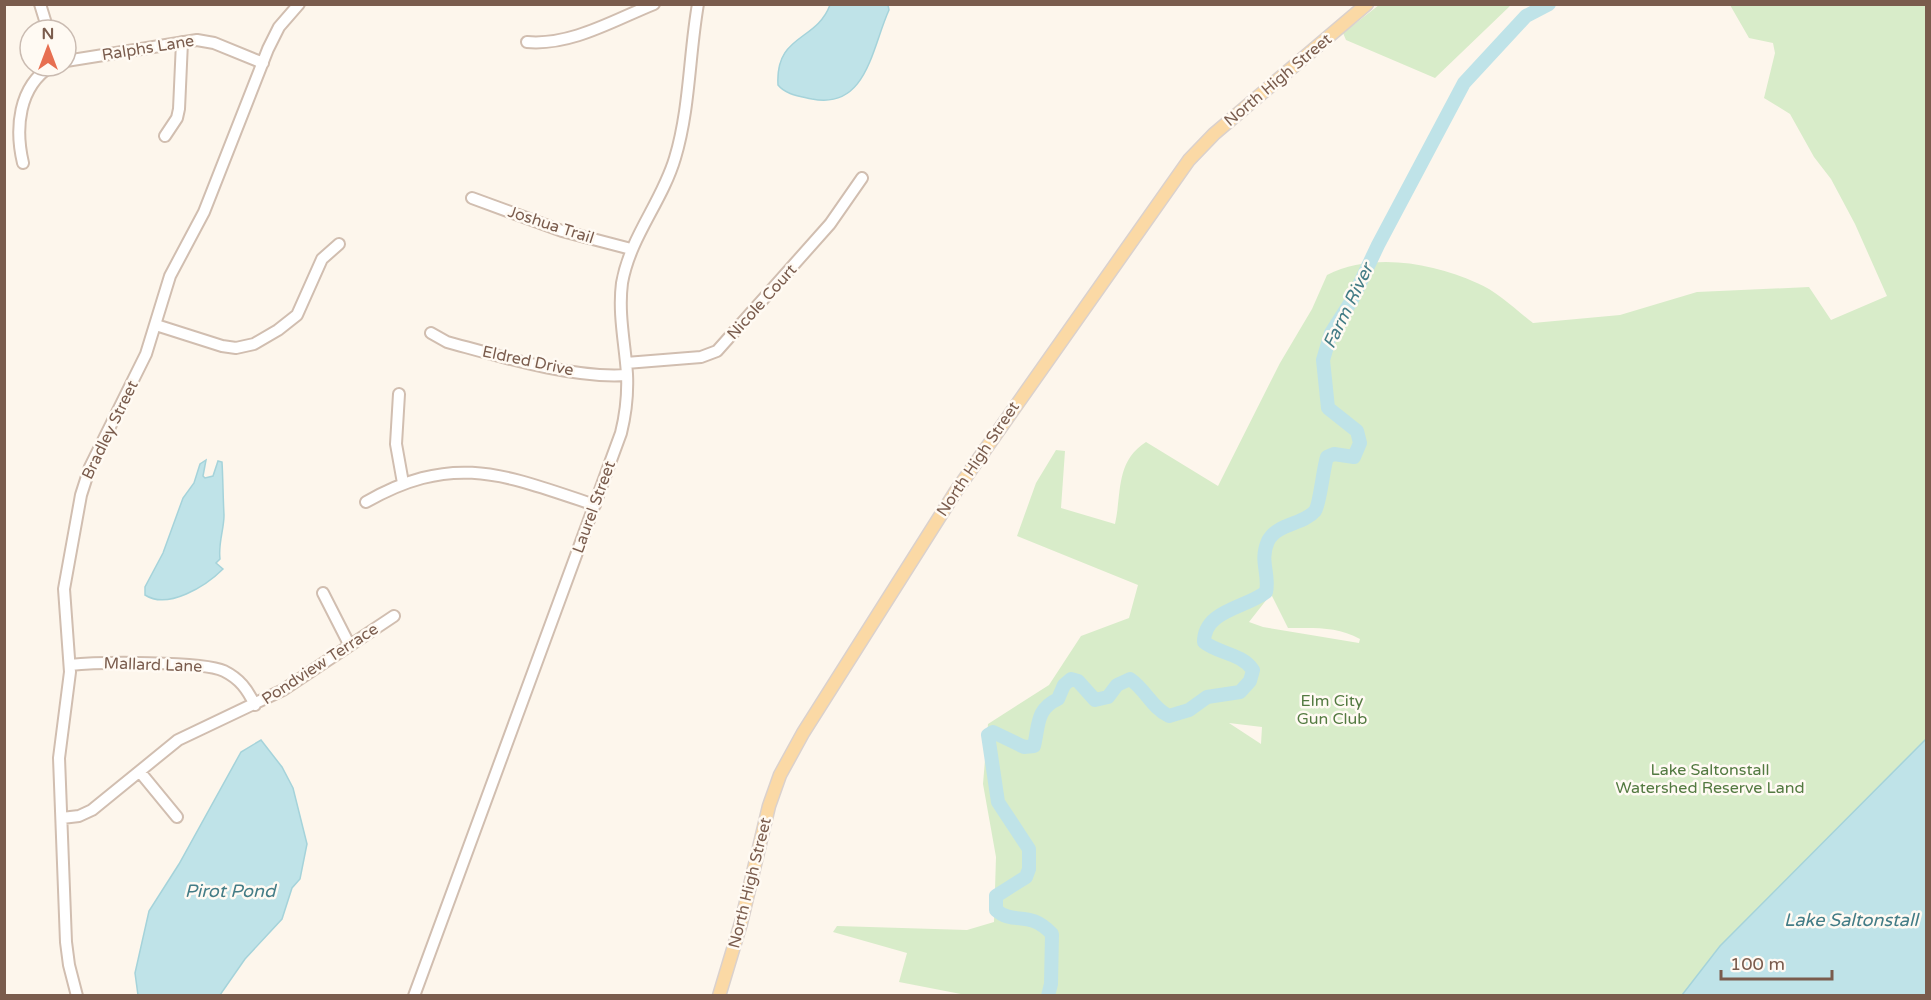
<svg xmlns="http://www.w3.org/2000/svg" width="1931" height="1000" font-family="'Varela Round',sans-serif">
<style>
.green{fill:#d8ecc9;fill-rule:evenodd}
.water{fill:#bfe3e8;stroke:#a5d3da;stroke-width:1.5}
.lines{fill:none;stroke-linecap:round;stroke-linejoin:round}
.river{stroke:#bfe3e8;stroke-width:14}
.minor-casing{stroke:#d1beb0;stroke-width:14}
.major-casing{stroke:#dad1cd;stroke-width:15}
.minor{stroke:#fff;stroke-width:10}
.major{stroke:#fbd9a5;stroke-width:12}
.labels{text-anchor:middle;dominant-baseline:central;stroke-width:5;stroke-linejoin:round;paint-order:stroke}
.street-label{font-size:16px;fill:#7a5c4d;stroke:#fffaf3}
.park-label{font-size:16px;fill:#537a41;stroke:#fffaf3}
.water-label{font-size:18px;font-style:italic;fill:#437c86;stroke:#fffaf3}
</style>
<rect width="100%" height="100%" fill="#fdf6ec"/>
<path class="green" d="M 1379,5 L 1379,4 L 1511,5 L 1435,78 L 1346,40 L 1343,33 Z
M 1730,5 L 1926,5 L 1926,995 L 966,995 L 899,982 L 907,953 L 833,932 L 837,926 L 967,930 L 994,922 L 996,857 L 983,784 L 988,724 L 1049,685 L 1081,636 L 1129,618 L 1138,585 L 1017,536 L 1036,483 L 1056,450 L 1065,451 L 1061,508 L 1115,524 C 1122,493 1115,462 1146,442 L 1218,486 L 1280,363 L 1312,309 L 1327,275 C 1373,252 1432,263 1477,283 C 1497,291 1516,310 1533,323 L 1620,315 L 1697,292 L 1809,287 L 1831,320 L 1887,296 L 1855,224 L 1831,179 L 1814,157 L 1790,114 L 1764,98 L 1775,53 L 1773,43 L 1749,38 ZM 1271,594 L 1288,628 C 1314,628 1337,626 1360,639 L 1359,643 L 1263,627 L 1249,622 ZM 1229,723 L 1262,727 L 1261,744 Z"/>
<path class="water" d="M 830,5 L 888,5 L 889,10 C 872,47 867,110 812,99 C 800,96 786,95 778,85 C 775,34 816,42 830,5 Z
M 206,460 L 203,476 L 205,478 L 213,476 L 218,461 L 222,462 C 223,479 223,497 224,515 C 224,530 218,543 220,559 L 216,563 L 223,569 C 206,586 168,610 145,595 L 145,587 L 163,553 L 183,498 L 194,483 L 200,464 Z
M 1926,739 L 1926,995 L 1682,995 L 1720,946 Z
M 261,740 L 282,767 L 293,788 L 307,844 L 300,879 L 292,888 L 282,919 L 245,959 L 220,995 L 138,995 L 135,973 L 149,911 L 179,864 L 241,752 Z"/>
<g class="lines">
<path class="river" d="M 1048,996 L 1051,984 L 1052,934 C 1029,909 1014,926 996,910 L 996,896 L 1026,877 L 1029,869 L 1029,849 L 998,802 L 988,735 L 993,732 L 1024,747 L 1034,746 C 1039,725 1036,709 1058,699 L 1064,685 L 1071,679 L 1078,681 L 1095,700 L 1108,697 L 1117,685 L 1130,679 C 1146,690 1152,708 1169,716 L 1189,710 L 1207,697 L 1240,692 L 1250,681 L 1253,670 C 1241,653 1219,654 1204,642 C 1204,610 1246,608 1266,592 C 1270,574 1259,561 1268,541 C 1277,523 1303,525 1315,511 C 1320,504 1323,469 1327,457 L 1334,454 L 1354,457 L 1360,443 L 1357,431 L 1328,408 L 1323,360 L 1331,333 L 1352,300 L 1378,245 L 1464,83 L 1526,16 L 1549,4"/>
<defs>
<path id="minor" d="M 40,4 L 48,30
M 527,42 C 571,46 614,20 654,4
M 66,61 L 197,40 L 214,43 L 263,63
M 165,136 L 177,118 L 179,109 L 182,42
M 23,163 C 15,129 18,87 51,66
M 472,198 L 562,231 L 631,249
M 156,325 L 222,346 L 236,348 L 254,344 L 278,330 L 297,315 L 322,259 L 339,244
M 431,333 L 447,342 C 499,356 573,379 627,375
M 626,363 L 701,357 L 717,351 L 830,224 L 862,178
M 399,394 L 396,444 L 403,483
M 366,502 C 455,451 507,476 595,505
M 323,593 L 349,644
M 70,665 C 98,662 203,661 224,671 C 240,679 247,689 255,705
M 140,772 L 177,817
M 62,818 L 79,816 L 92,810 L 178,740 L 283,690 L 394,616
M 77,996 L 69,965 L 66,942 L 59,758 L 70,672 L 64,589 L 81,495 L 90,467 L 146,354 L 170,276 L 204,212 L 268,49 L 279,27 L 299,4
M 414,996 L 621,433 C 626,413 628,395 627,374 C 625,344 618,314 622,283 C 630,237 662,202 675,158 C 690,108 689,55 698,4"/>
<path id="major" d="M 719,996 L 741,923 L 769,806 L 780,775 L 803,733 L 956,491 L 1189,160 L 1214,134 L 1367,4"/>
</defs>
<use href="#minor" class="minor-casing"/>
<use href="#major" class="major-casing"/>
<use href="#minor" class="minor"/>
<use href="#major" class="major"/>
</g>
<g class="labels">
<g class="street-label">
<text transform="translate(148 48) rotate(-9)">Ralphs Lane</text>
<text transform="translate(1278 80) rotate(-40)">North High Street</text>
<text transform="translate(551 225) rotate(18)">Joshua Trail</text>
<text transform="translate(762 302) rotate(-48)">Nicole Court</text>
<text transform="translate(528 361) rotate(12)">Eldred Drive</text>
<text transform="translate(110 430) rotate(-64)">Bradley Street</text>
<text transform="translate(978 459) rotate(-56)">North High Street</text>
<text transform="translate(594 507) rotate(-70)">Laurel Street</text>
<text transform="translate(320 664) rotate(-33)">Pondview Terrace</text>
<text transform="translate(153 665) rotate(2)">Mallard Lane</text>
<text transform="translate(750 883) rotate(-76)">North High Street</text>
</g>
<g class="park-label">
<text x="1332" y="701">Elm City<tspan x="1332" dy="18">Gun Club</tspan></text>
<text x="1710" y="770">Lake Saltonstall<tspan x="1710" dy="18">Watershed Reserve Land</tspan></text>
</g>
<g class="water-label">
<text transform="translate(1348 306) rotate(-64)">Farm River</text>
<text x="230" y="891">Pirot Pond</text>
<text x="1851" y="920">Lake Saltonstall</text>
</g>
</g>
<rect width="1931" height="1000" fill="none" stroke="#7a5c4d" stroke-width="12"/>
<g transform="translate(48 48)"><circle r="28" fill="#fffaf3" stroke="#cabbb1" stroke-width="1.5"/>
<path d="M0-4.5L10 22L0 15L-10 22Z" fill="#e76f51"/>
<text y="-9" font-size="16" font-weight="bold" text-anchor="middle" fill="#7a5c4d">N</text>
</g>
<path d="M1721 970v9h111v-9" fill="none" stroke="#7a5c4d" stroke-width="3"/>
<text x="1730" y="970" font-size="18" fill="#7a5c4d" stroke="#fffaf3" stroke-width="4.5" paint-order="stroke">100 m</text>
</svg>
